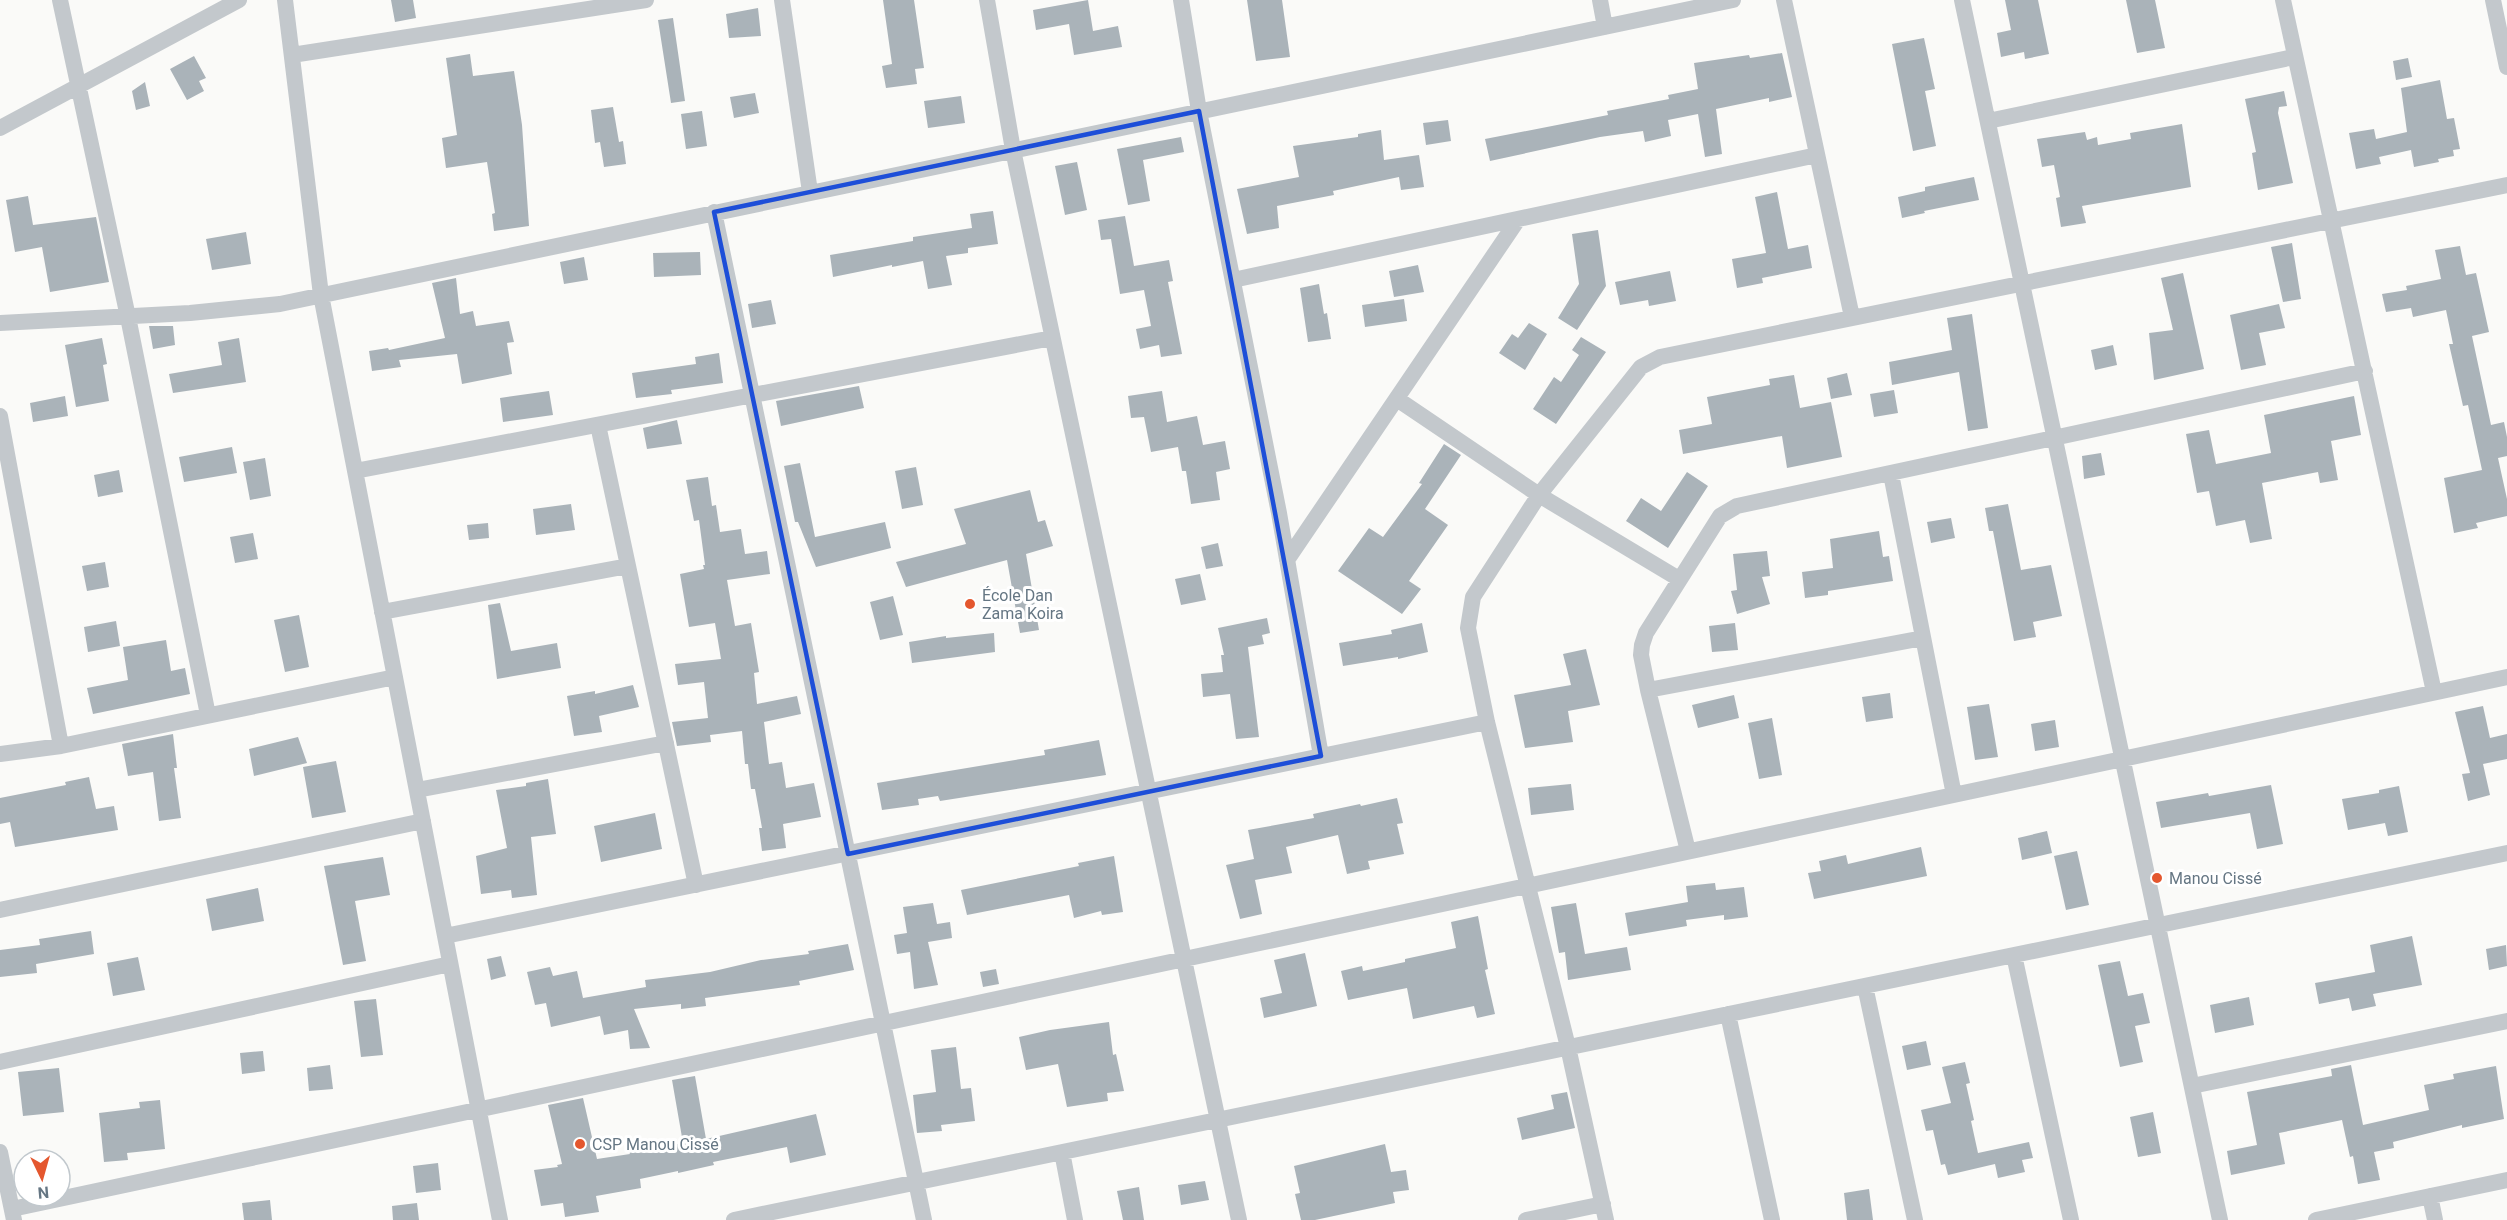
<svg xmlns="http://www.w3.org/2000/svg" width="2507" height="1220" font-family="Roboto,sans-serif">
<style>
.building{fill:#aab3b9}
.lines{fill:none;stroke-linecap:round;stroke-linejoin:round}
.minor{stroke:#c3c8cc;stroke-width:16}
.marked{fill:none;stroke:#1d4ed8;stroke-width:4.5;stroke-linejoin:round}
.poi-dot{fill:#e4572e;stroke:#fff;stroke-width:2}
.labels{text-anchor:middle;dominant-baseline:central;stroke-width:6;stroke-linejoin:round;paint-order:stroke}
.poi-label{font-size:16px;fill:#657683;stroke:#fff;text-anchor:start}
</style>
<rect width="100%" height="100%" fill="#fafaf8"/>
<path class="building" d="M 391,0 L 413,0 L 416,18 L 395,22 Z
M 883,0 L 914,0 L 924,68 L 915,69 L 917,84 L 886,88 L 882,66 L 892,64 Z
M 1088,0 L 1093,31 L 1118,26 L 1122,47 L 1074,55 L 1069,24 L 1036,30 L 1033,10 Z
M 1247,0 L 1282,0 L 1290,57 L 1256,61 Z
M 2005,0 L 2038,0 L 2049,54 L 2025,59 L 2024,52 L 2001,57 L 1997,33 L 2011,30 Z
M 2126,0 L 2155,0 L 2165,48 L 2137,53 Z
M 758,8 L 761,36 L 729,38 L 726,14 Z
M 673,18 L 685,101 L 671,103 L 658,20 Z
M 1924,38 L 1935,89 L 1925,91 L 1936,146 L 1913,151 L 1892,44 Z
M 1782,53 L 1792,97 L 1769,102 L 1769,98 L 1716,109 L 1722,154 L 1705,157 L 1698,114 L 1668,120 L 1671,136 L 1645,142 L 1643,131 L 1600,137 L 1490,161 L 1485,139 L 1608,115 L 1607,111 L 1669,99 L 1668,95 L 1698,89 L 1694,63 L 1749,55 L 1750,58 Z
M 470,54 L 473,76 L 514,71 L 522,125 L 529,226 L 494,231 L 492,214 L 495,213 L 487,162 L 446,168 L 442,138 L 457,135 L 446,58 Z
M 194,56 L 206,78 L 199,81 L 204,91 L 187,100 L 170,69 Z
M 2408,58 L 2412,77 L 2396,80 L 2393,61 Z
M 2440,80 L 2447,119 L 2454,118 L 2460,149 L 2453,150 L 2454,156 L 2438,159 L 2439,162 L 2414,167 L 2411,150 L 2379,157 L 2381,164 L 2356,169 L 2349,133 L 2374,129 L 2376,139 L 2407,132 L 2401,88 Z
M 145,82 L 150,106 L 136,110 L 132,91 Z
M 2284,91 L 2287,106 L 2279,107 L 2278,113 L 2293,183 L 2258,190 L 2252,153 L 2256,152 L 2245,99 Z
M 755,93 L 759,113 L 734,118 L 730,97 Z
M 961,96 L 965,123 L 928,128 L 924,101 Z
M 613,107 L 619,142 L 623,141 L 626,164 L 604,167 L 600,142 L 595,143 L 591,110 Z
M 702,111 L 707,146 L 686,149 L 681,114 Z
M 1448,120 L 1451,141 L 1426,145 L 1423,123 Z
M 2182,124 L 2191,187 L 2082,206 L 2086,223 L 2061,227 L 2056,198 L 2060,197 L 2054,165 L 2042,167 L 2037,139 L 2085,132 L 2087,140 L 2097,137 L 2098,145 L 2131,139 L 2130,133 Z
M 1381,130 L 1384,160 L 1419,155 L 1424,187 L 1401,190 L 1399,177 L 1333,191 L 1334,195 L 1277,206 L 1279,228 L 1247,234 L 1237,189 L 1299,177 L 1293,146 L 1358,137 L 1358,134 Z
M 1181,137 L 1184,152 L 1143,160 L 1150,201 L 1128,205 L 1117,149 Z
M 1077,162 L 1087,210 L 1065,215 L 1055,166 Z
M 1974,177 L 1979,200 L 1924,211 L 1925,213 L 1902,218 L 1898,197 L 1925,191 L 1925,187 Z
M 1777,192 L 1788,249 L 1808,245 L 1812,268 L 1762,278 L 1763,283 L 1737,288 L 1732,259 L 1766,253 L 1755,197 Z
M 28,196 L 33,225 L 96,217 L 109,282 L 50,292 L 42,247 L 15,252 L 6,200 Z
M 993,211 L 998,244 L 968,248 L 968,253 L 946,256 L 952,285 L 928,289 L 923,261 L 892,267 L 892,265 L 833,277 L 830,255 L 913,241 L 913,237 L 972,228 L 970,214 Z
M 1125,216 L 1134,266 L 1169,260 L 1173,281 L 1168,282 L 1182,354 L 1161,357 L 1159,345 L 1140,349 L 1136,329 L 1151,326 L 1144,290 L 1120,294 L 1111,239 L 1101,240 L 1098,220 Z
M 1598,230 L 1606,286 L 1577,330 L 1558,318 L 1579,284 L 1572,234 Z
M 246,232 L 251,264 L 212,270 L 206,239 Z
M 2292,243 L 2301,299 L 2283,302 L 2271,247 Z
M 2460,246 L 2466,275 L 2476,273 L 2489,332 L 2472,336 L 2491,425 L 2504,422 L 2507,437 L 2507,456 L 2498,458 L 2507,499 L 2507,516 L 2476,523 L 2478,528 L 2454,533 L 2444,478 L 2482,470 L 2468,405 L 2463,406 L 2449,344 L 2453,344 L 2446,310 L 2413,317 L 2411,308 L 2386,312 L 2382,294 L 2407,290 L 2406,286 L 2441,279 L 2435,250 Z
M 700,252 L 701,275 L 654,277 L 653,253 Z
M 584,257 L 588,280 L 564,284 L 560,262 Z
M 1418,265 L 1424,292 L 1394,297 L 1389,271 Z
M 1670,271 L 1676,301 L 1649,306 L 1648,300 L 1620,305 L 1615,282 Z
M 2183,273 L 2204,369 L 2154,380 L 2149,333 L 2173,330 L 2161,278 Z
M 456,278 L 460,314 L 473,311 L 476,326 L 509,321 L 514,342 L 507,343 L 512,374 L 462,384 L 457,354 L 399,360 L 401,367 L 372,371 L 369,351 L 388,348 L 389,350 L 445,338 L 432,283 Z
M 1319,284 L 1324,314 L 1327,313 L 1331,339 L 1308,342 L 1300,288 Z
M 1404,299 L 1407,321 L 1365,327 L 1362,305 Z
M 771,300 L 776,324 L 752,328 L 748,304 Z
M 2279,304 L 2285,328 L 2259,333 L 2266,365 L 2241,370 L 2230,315 Z
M 1972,314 L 1988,428 L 1968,431 L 1959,372 L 1892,385 L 1889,362 L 1952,350 L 1947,318 Z
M 1529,323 L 1547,334 L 1525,370 L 1499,353 L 1512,334 L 1518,338 Z
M 149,326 L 173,326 L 175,345 L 153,349 Z
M 1581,337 L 1606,352 L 1556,424 L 1533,409 L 1554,377 L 1561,382 L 1579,355 L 1572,350 Z
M 102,338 L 107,364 L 103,365 L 109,401 L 76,407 L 65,345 Z
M 239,338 L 246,382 L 173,393 L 169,374 L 222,365 L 218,342 Z
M 2113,345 L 2117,365 L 2095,370 L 2091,350 Z
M 719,353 L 723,383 L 671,390 L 672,394 L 636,398 L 632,373 L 696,364 L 695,357 Z
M 1847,373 L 1852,395 L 1831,399 L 1827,378 Z
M 1794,375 L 1800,408 L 1831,402 L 1842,457 L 1787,468 L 1782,436 L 1683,454 L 1679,430 L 1712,424 L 1707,397 L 1770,385 L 1769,379 Z
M 859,386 L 864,408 L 781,426 L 776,401 Z
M 1894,390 L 1898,413 L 1874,417 L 1870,394 Z
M 549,391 L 553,415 L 503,422 L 500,398 Z
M 1162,391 L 1167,422 L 1197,416 L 1203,445 L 1225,441 L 1230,469 L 1216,472 L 1220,500 L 1191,504 L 1186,471 L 1182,471 L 1178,447 L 1151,452 L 1144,417 L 1131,418 L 1128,396 Z
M 65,396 L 68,416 L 33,422 L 30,403 Z
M 2354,396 L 2361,435 L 2331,441 L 2338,480 L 2320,483 L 2318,472 L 2262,483 L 2272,539 L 2250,543 L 2245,520 L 2216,526 L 2209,491 L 2197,493 L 2186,434 L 2209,430 L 2216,464 L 2271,453 L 2264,415 Z
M 677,420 L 682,444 L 647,449 L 643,428 Z
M 1444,444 L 1461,455 L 1425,509 L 1448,525 L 1409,581 L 1421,589 L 1402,614 L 1338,571 L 1369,528 L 1383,537 L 1422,484 L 1419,483 Z
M 232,447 L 237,473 L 184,482 L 179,457 Z
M 2101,453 L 2105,475 L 2084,479 L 2082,456 Z
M 265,458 L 271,496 L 250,500 L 243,462 Z
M 800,463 L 815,537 L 885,522 L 891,548 L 816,567 L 798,522 L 795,522 L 784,466 Z
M 916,467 L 923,505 L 902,509 L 895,471 Z
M 119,470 L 123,492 L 98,497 L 94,475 Z
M 1687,472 L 1708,486 L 1668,548 L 1626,521 L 1641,498 L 1661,511 Z
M 708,477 L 712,506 L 716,505 L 720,532 L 741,529 L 745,554 L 767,551 L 770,574 L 727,580 L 735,626 L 751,623 L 759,672 L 754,673 L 757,704 L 797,696 L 801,714 L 764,722 L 769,764 L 782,762 L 786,788 L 814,783 L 821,817 L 783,824 L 786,848 L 762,851 L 759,828 L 762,828 L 755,789 L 751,789 L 748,764 L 745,764 L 742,731 L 710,735 L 711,742 L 677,746 L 672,722 L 708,718 L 704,682 L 678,685 L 675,664 L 721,659 L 715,623 L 689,627 L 680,574 L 704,569 L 703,565 L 705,565 L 699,520 L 694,521 L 686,480 Z
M 1030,490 L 1038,522 L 1045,520 L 1053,546 L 1026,554 L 1039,630 L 1020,633 L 1007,560 L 906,587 L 896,562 L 966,544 L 954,509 Z
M 571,504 L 575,530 L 536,535 L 533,509 Z
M 2008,504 L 2021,570 L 2051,565 L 2062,616 L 2033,622 L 2036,637 L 2014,641 L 1993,531 L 1989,531 L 1985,508 Z
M 1951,518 L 1955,538 L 1931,543 L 1927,522 Z
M 488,523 L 489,538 L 469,540 L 467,525 Z
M 1879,531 L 1883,557 L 1889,556 L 1893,581 L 1828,591 L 1828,595 L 1805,598 L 1802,572 L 1833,568 L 1830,539 Z
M 253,533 L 258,559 L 235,563 L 230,537 Z
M 1218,543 L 1223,566 L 1206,569 L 1201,547 Z
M 1767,551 L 1770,576 L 1762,577 L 1770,604 L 1737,614 L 1731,591 L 1737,590 L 1733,554 Z
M 105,562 L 109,587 L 87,591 L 82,566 Z
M 1200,574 L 1206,600 L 1181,605 L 1175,579 Z
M 893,596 L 903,635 L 880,640 L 870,602 Z
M 500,603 L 511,651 L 557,643 L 561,668 L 497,679 L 488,605 Z
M 299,615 L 309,667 L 285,672 L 274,620 Z
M 1267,618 L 1270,633 L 1262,635 L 1264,644 L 1248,647 L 1259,737 L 1236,739 L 1230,694 L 1203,697 L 1201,674 L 1223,672 L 1221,655 L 1224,655 L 1218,628 Z
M 116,621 L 120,646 L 88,652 L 84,627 Z
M 1422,623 L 1428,652 L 1398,659 L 1398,657 L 1343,666 L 1339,643 L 1392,634 L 1391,630 Z
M 1735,623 L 1738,650 L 1712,652 L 1709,626 Z
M 994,633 L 995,652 L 912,663 L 909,642 L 946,636 L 946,638 Z
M 166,640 L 171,671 L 185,668 L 190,694 L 93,714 L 87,688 L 128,680 L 123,647 Z
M 1586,649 L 1600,705 L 1568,711 L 1573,742 L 1525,748 L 1514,695 L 1571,685 L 1563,654 Z
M 633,685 L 639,707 L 599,716 L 602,732 L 574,736 L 567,696 L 595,691 L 595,694 Z
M 1890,693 L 1893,718 L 1866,722 L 1862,697 Z
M 1734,695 L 1739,718 L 1698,728 L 1692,705 Z
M 1989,704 L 1998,757 L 1975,760 L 1967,707 Z
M 2483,706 L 2490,738 L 2507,734 L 2507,759 L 2483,764 L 2490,795 L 2468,801 L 2462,774 L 2470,773 L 2455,712 Z
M 1772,718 L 1782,775 L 1759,779 L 1748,723 Z
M 2055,720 L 2059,747 L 2035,751 L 2031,724 Z
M 173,734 L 177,768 L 174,768 L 181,818 L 159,821 L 153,772 L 128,776 L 122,744 Z
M 298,737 L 307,763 L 254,776 L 249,749 Z
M 1099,740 L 1106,775 L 940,801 L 938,796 L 918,799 L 919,805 L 882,810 L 877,783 L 1045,755 L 1044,750 Z
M 336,761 L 346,812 L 312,818 L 303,767 Z
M 89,777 L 96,809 L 114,806 L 118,830 L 15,847 L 10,822 L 0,824 L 0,798 L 66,785 L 65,782 Z
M 548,779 L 556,834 L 531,837 L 537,895 L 512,898 L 511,890 L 481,894 L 476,856 L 507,848 L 496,790 L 526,786 L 526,783 Z
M 1571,784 L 1574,810 L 1531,815 L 1528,788 Z
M 2271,785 L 2283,844 L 2257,849 L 2250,813 L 2161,828 L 2156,802 L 2208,793 L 2209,796 Z
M 2399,786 L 2408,832 L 2388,836 L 2385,823 L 2348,830 L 2342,799 L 2379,793 L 2379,790 Z
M 1397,798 L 1403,823 L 1397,824 L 1404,854 L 1368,861 L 1370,869 L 1347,874 L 1338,835 L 1286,847 L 1292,873 L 1255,880 L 1262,914 L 1240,919 L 1226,865 L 1254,859 L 1248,830 L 1314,818 L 1313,814 L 1360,804 L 1361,806 Z
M 655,813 L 662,849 L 601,862 L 594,826 Z
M 2047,831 L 2052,853 L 2022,860 L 2018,838 Z
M 1921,847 L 1927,876 L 1814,899 L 1808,873 L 1821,871 L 1819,861 L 1846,855 L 1848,864 Z
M 2077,851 L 2089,905 L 2066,910 L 2054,856 Z
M 1114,856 L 1123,912 L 1102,915 L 1101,911 L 1074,918 L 1069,895 L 967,915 L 961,890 L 1079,866 L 1078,863 Z
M 383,857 L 390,895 L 355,901 L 366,961 L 343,965 L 324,866 Z
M 1715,883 L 1716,890 L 1744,887 L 1748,917 L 1724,920 L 1724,915 L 1686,920 L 1687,926 L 1629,936 L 1625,913 L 1688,902 L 1686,886 Z
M 258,888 L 264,921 L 212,931 L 206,899 Z
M 933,903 L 937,924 L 950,922 L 952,938 L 928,942 L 938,985 L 914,989 L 910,952 L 897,954 L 894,935 L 907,933 L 903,907 Z
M 1576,903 L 1585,954 L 1627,947 L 1631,970 L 1568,980 L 1565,952 L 1559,953 L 1551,907 Z
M 1478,916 L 1488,969 L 1485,970 L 1495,1014 L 1477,1018 L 1474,1006 L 1413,1019 L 1407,988 L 1348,1000 L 1341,971 L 1362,966 L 1363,971 L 1405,962 L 1405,959 L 1456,948 L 1451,922 Z
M 91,931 L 94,954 L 36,964 L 37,973 L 0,977 L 0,950 L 40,945 L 39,939 Z
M 2412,936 L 2422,985 L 2373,994 L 2376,1006 L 2352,1011 L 2349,998 L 2319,1004 L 2315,983 L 2375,972 L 2370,945 Z
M 848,944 L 854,970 L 799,981 L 800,985 L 705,998 L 706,1006 L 681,1009 L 681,1004 L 634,1009 L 650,1048 L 630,1049 L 628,1030 L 604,1035 L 600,1016 L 551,1027 L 546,1003 L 535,1005 L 527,972 L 550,967 L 553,976 L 577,971 L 583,998 L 646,987 L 645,980 L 710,972 L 761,960 L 809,954 L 808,951 Z
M 2506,945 L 2507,966 L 2489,970 L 2486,949 Z
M 1305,953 L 1317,1006 L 1264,1018 L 1260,998 L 1282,993 L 1274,960 Z
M 501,956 L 506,976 L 491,980 L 487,959 Z
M 138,957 L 145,990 L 113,996 L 107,963 Z
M 2120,961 L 2128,996 L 2143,993 L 2150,1023 L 2135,1026 L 2143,1062 L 2120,1067 L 2098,965 Z
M 996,969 L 999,984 L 983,987 L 980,972 Z
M 2249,997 L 2254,1025 L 2215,1033 L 2210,1005 Z
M 376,999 L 383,1055 L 361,1057 L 354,1001 Z
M 1109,1022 L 1113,1055 L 1116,1054 L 1124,1091 L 1107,1093 L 1108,1101 L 1067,1107 L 1058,1064 L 1026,1070 L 1019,1037 L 1050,1030 Z
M 1926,1041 L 1931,1065 L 1907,1070 L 1902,1046 Z
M 956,1047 L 961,1089 L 971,1088 L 975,1121 L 941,1125 L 942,1131 L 917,1133 L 913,1095 L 936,1092 L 931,1050 Z
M 263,1051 L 265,1071 L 242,1074 L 240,1053 Z
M 1965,1062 L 1970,1083 L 1966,1084 L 1974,1120 L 1971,1121 L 1978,1153 L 2029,1142 L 2033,1158 L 2022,1160 L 2025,1172 L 1998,1178 L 1995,1164 L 1948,1175 L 1945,1164 L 1941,1165 L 1933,1130 L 1926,1131 L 1921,1110 L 1951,1103 L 1942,1067 Z
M 330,1065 L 333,1089 L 309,1091 L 307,1068 Z
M 2351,1065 L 2363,1125 L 2429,1110 L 2424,1085 L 2454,1079 L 2453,1074 L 2496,1066 L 2504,1119 L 2462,1128 L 2462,1125 L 2393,1142 L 2394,1148 L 2374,1152 L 2380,1180 L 2358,1184 L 2353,1156 L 2350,1157 L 2342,1120 L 2279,1133 L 2285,1164 L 2231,1175 L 2227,1151 L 2257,1145 L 2247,1092 L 2332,1076 L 2331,1069 Z
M 59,1068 L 64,1112 L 23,1116 L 18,1072 Z
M 695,1076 L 706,1139 L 816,1114 L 826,1155 L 790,1163 L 787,1147 L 713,1162 L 714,1165 L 678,1173 L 678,1171 L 640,1179 L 641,1188 L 596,1196 L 599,1212 L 565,1217 L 563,1203 L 541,1206 L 534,1170 L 558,1167 L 557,1165 L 562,1164 L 548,1105 L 583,1098 L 597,1159 L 630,1154 L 629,1152 L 683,1143 L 672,1080 Z
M 1567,1092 L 1575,1128 L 1522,1140 L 1517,1118 L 1554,1109 L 1551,1095 Z
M 160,1100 L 165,1149 L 127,1153 L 128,1160 L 104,1162 L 99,1113 L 140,1108 L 139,1102 Z
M 2153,1112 L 2161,1153 L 2138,1157 L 2130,1117 Z
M 1385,1144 L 1391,1172 L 1406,1170 L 1409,1190 L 1393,1192 L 1395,1203 L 1315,1220 L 1301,1220 L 1295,1194 L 1300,1193 L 1294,1166 Z
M 438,1163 L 441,1190 L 416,1193 L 413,1166 Z
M 1205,1181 L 1209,1200 L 1181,1205 L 1178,1185 Z
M 1139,1187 L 1144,1220 L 1123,1220 L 1117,1191 Z
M 1869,1189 L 1873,1220 L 1847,1220 L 1844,1193 Z
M 270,1200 L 272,1220 L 244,1220 L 242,1203 Z
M 417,1203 L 419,1220 L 393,1220 L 392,1206 Z"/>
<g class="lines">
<path class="minor" d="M 60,0 L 128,317 L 208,715
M 285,0 L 321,295 L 500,1220
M 782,0 L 810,192
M 987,0 L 1013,150 L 1239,1220
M 1181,0 L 1199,111 L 1279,513 L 1321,756
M 1600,0 L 1605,27
M 1784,0 L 1852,317
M 1962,0 L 2220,1220
M 2283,0 L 2434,692
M 2493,0 L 2507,67
M 292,55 L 646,0
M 1988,121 L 2294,57
M 0,128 L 239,0
M 714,212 L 924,1220
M 1233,280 L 1817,155
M 0,323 L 190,313 L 280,304 L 1733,0
M 1397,399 L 1539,495 L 1679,579
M 0,416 L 61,746
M 598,425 L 696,885
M 355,471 L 1052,338
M 1891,474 L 1954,795
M 1287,560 L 1517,221
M 382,612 L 628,566
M 1648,690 L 1923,638
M 0,754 L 61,746 L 395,677
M 417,790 L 666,743
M 1688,851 L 1648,690 L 1641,655 L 1642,645 L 1646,633 L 1720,516 L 1737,506 L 2365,371
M 0,910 L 423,821
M 445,936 L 1487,722
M 2014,955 L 2071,1220
M 1865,986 L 1915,1220
M 1728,1014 L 1772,1220
M 0,1062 L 450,964
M 2192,1086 L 2507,1021
M 0,1152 L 14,1220
M 1062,1152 L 1075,1220
M 2430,1196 L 2435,1220
M 12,1209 L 2507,677
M 734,1220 L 2507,853
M 1526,1220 L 1603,1204
M 1606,1220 L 1568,1047 L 1487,722 L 1468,628 L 1473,597 L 1539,495 L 1641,367 L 1660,357 L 2507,185
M 2316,1220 L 2507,1180"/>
</g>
<path class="marked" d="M 1199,111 L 1321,756 L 848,854 L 714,212 Z"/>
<g class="poi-dot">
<circle cx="970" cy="604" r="6"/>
<circle cx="2157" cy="878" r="6"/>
<circle cx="580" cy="1144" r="6"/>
</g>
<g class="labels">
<g class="poi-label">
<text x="982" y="595">École Dan<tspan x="982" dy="18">Zama Koira</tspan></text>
<text x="2169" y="878">Manou Cissé</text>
<text x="592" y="1144">CSP Manou Cissé</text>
</g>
</g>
<g transform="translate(42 1178) rotate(175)"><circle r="28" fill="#ffffff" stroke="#c1c8cd" stroke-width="1.5"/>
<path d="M0-4.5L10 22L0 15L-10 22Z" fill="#e4572e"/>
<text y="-9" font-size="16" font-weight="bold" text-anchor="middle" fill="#657683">N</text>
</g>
</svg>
